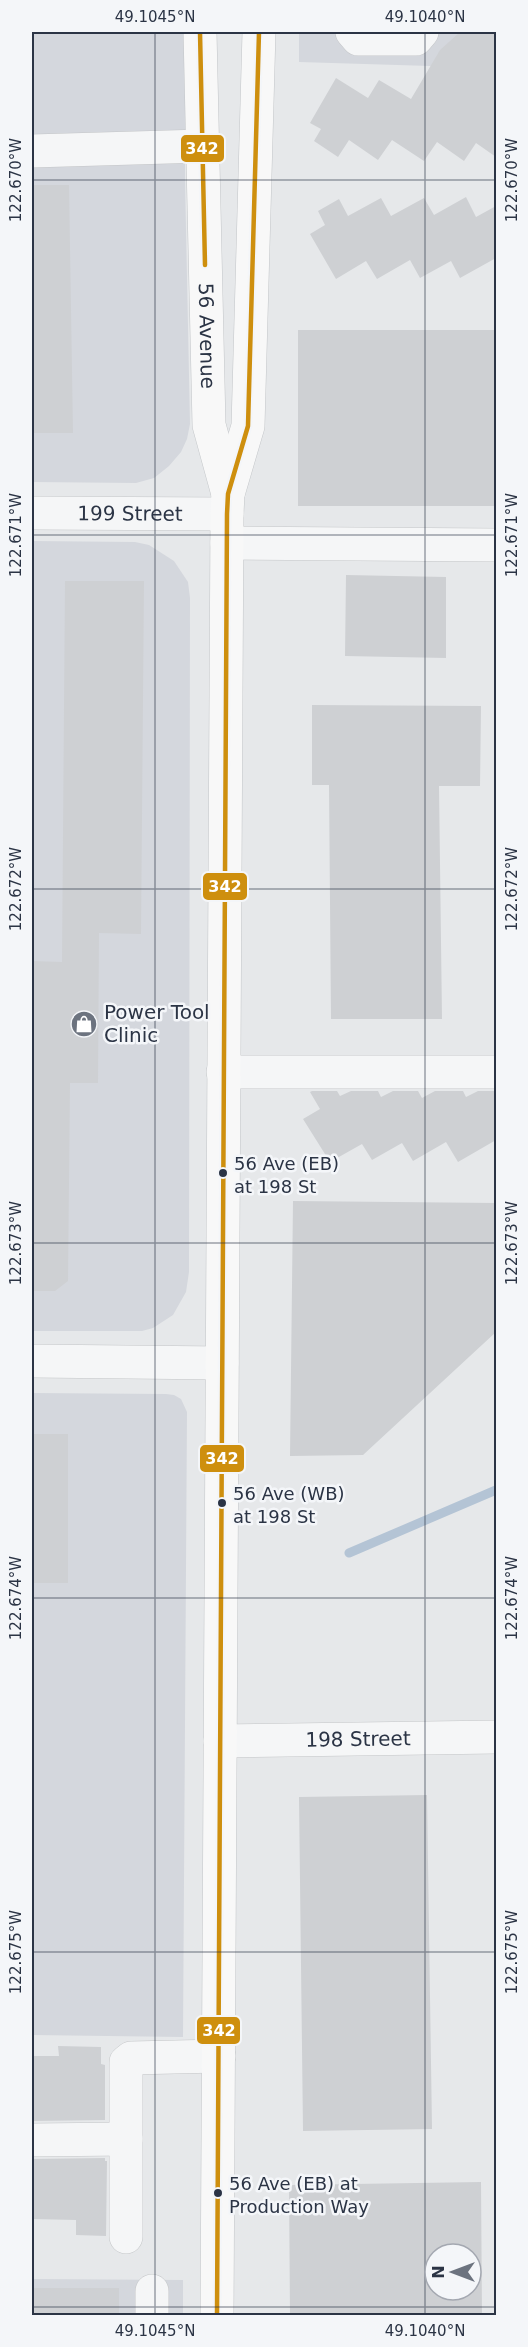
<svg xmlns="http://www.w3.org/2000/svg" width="528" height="2347" font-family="'DejaVu Sans',sans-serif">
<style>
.built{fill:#d4d7dd}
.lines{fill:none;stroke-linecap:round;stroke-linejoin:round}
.stream{stroke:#b4c4d5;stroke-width:9}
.building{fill:#ced0d3;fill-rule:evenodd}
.minor-casing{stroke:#c4c6c8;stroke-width:34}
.major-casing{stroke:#c2c5c8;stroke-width:34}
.minor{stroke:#f5f6f7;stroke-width:33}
.major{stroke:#f8f8f8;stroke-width:33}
.bus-1-casing{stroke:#f4f6f9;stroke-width:9}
.bus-1{stroke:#ce8f0e;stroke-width:4.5}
.ticks{fill:none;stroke:#2b3445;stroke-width:1.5;stroke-opacity:0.45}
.bus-dot{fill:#2b3445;stroke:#f4f6f9;stroke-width:2}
.labels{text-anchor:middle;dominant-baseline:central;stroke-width:5;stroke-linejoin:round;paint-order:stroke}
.bus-label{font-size:18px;fill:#2b3445;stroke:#f4f6f9;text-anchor:start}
.street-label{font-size:20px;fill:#2b3445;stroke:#f4f6f9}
.poi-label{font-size:20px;fill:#2b3445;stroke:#f4f6f9;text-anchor:start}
.line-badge{stroke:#f4f6f9;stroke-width:2}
.badge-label{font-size:16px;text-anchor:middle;font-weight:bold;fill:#fff}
.neatline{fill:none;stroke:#2b3445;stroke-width:2}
.ticks-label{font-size:15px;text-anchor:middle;fill:#2b3445}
</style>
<rect width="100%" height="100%" fill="#e6e8ea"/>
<path class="built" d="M 32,32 L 185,32 L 185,180 L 190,424 L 187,439 L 181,452 L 169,466 L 154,478 L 136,483 L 32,482 Z
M 299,32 L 496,32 L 496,68 L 299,62 Z
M 32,541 L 135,542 L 149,545 L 174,561 L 188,582 L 190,598 L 189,1272 L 186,1292 L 173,1315 L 153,1328 L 142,1331 L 32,1331 Z
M 32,1393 L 166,1394 L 174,1395 L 181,1399 L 187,1412 L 183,2037 L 32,2035 Z
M 32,2279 L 183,2280 L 183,2315 L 32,2316 Z"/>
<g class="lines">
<path class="stream" d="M 349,1553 L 496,1490"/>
</g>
<path class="building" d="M 460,32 L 496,32 L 496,157 L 476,143 L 464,161 L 437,142 L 424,161 L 392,140 L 378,160 L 349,140 L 338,157 L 314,141 L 321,129 L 310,123 L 336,78 L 368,98 L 379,80 L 411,99 L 440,50 Z
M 32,185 L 69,185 L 73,433 L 32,433 Z
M 466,197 L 476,217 L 496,206 L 496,258 L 460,278 L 451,261 L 420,278 L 410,260 L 377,279 L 366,261 L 336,279 L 310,234 L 325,225 L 318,211 L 339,199 L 348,216 L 381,198 L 391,216 L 424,198 L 434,215 Z
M 298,330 L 496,330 L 496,506 L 298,506 Z
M 346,575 L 446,577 L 446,658 L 345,656 Z
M 65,581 L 144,581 L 141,934 L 99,933 L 98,1083 L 70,1083 L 68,1281 L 55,1291 L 32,1291 L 32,961 L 62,962 Z
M 312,705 L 481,706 L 480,786 L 439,786 L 442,1019 L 331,1019 L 329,785 L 312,785 Z
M 312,1091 L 337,1091 L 340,1096 L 351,1091 L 378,1091 L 381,1097 L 393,1091 L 418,1091 L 422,1098 L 435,1091 L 463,1091 L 466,1097 L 478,1091 L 496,1091 L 496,1140 L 458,1162 L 446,1142 L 413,1161 L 402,1143 L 372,1160 L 362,1144 L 330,1162 L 303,1119 L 320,1109 L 310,1092 Z
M 293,1201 L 496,1203 L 496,1332 L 363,1455 L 290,1456 Z
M 32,1434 L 68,1434 L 68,1583 L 32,1583 Z
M 427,1795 L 432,2129 L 303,2131 L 299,1797 Z
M 58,2046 L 101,2047 L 101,2064 L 105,2065 L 105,2120 L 32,2121 L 32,2056 L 59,2056 Z
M 105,2158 L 105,2161 L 107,2161 L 106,2236 L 76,2235 L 76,2220 L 32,2219 L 32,2159 Z
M 481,2182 L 482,2316 L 290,2316 L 289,2185 ZM 435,2254 L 471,2254 L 471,2290 L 435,2290 Z
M 32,2288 L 119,2288 L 119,2316 L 32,2316 Z"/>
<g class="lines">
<defs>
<g id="minor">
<path d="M 352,32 L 358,39 L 416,39 L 422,32"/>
<path d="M 32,151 L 202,146"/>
<path id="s1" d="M 32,513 L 227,514"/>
<path d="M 227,543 L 496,545"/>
<path d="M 223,1072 L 496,1072"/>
<path d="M 32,1361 L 222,1363"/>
<path id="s2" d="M 220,1741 L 496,1737"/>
<path d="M 32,2140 L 126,2139"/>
<path d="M 126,2237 L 126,2062 L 131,2058 L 219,2056"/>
<path d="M 152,2316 L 152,2291"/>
</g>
<g id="major">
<path id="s3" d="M 200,32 L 209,425 L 228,494"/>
<path d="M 217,2316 L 227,514 L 228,494 L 248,426 L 259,32"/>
</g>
</defs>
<use href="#minor" class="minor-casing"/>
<use href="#major" class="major-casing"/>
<use href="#minor" class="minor"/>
<use href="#major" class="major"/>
<defs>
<path id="bus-1" d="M 200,32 L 205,265
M 217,2316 L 227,514 L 228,494 L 248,426 L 259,32"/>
</defs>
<use href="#bus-1" class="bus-1-casing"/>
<use href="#bus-1" class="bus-1"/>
</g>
<path class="ticks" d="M 155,32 L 155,2316M 425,32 L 425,2316M 32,180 L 496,180M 32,535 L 496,535M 32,889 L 496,889M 32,1243 L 496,1243M 32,1598 L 496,1598M 32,1952 L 496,1952M 32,2307 L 496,2307"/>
<defs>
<symbol id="shop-disc" viewBox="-11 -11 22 22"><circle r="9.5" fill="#6c737f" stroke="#f4f6f9"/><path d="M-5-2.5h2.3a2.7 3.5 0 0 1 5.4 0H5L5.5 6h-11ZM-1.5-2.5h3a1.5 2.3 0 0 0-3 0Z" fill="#fff"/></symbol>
</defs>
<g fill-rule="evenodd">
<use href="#shop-disc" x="69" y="1009" width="30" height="30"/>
</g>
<g class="bus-dot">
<circle cx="223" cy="1173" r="5"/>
<circle cx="222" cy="1503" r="5"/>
<circle cx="218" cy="2193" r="5"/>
</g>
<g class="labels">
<g class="bus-label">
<text x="234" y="1163">56 Ave (EB)<tspan x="234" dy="23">at 198 St</tspan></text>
<text x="233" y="1493">56 Ave (WB)<tspan x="233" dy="23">at 198 St</tspan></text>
<text x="229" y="2183">56 Ave (EB) at<tspan x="229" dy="23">Production Way</tspan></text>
</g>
<g class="street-label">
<text stroke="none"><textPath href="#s3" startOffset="304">56 Avenue</textPath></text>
<text stroke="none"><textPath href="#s1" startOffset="98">199 Street</textPath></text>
<text stroke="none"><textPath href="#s2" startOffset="138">198 Street</textPath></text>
</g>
<g class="poi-label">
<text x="104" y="1012">Power Tool<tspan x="104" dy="23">Clinic</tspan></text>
</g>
</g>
<g class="line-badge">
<rect x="180" y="134" width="45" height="29" rx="6" fill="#ce8f0e"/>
<rect x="202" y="872" width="46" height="29" rx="6" fill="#ce8f0e"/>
<rect x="199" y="1444" width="46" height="29" rx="6" fill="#ce8f0e"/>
<rect x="196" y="2016" width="45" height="29" rx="6" fill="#ce8f0e"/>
</g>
<g class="badge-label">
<text x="202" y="154">342</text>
<text x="225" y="892">342</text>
<text x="222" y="1464">342</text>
<text x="219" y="2036">342</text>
</g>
<rect width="528" height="2347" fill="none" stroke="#f4f6f9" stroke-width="66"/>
<g transform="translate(453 2272) rotate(270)"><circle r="28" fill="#f4f6f9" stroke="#a4a8b1" stroke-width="1.5"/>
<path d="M0-4.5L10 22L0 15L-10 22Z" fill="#6c737f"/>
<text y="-9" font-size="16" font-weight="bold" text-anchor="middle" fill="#2b3445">N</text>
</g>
<rect x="33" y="33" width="462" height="2281" class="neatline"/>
<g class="ticks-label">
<text x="155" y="22">49.1045°N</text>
<text x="425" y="22">49.1040°N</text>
<text transform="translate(512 180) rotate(-90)" y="5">122.670°W</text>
<text transform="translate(16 180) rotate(-90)" y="5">122.670°W</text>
<text transform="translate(512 535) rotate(-90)" y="5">122.671°W</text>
<text transform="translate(16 535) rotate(-90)" y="5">122.671°W</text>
<text transform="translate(512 889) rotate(-90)" y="5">122.672°W</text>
<text transform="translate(16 889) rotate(-90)" y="5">122.672°W</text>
<text transform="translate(512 1243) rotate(-90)" y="5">122.673°W</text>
<text transform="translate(16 1243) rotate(-90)" y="5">122.673°W</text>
<text transform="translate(16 1598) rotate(-90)" y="5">122.674°W</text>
<text transform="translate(512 1598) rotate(-90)" y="5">122.674°W</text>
<text transform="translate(16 1952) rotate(-90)" y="5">122.675°W</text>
<text transform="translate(512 1952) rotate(-90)" y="5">122.675°W</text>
<text x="155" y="2336">49.1045°N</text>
<text x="425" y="2336">49.1040°N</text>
</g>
</svg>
